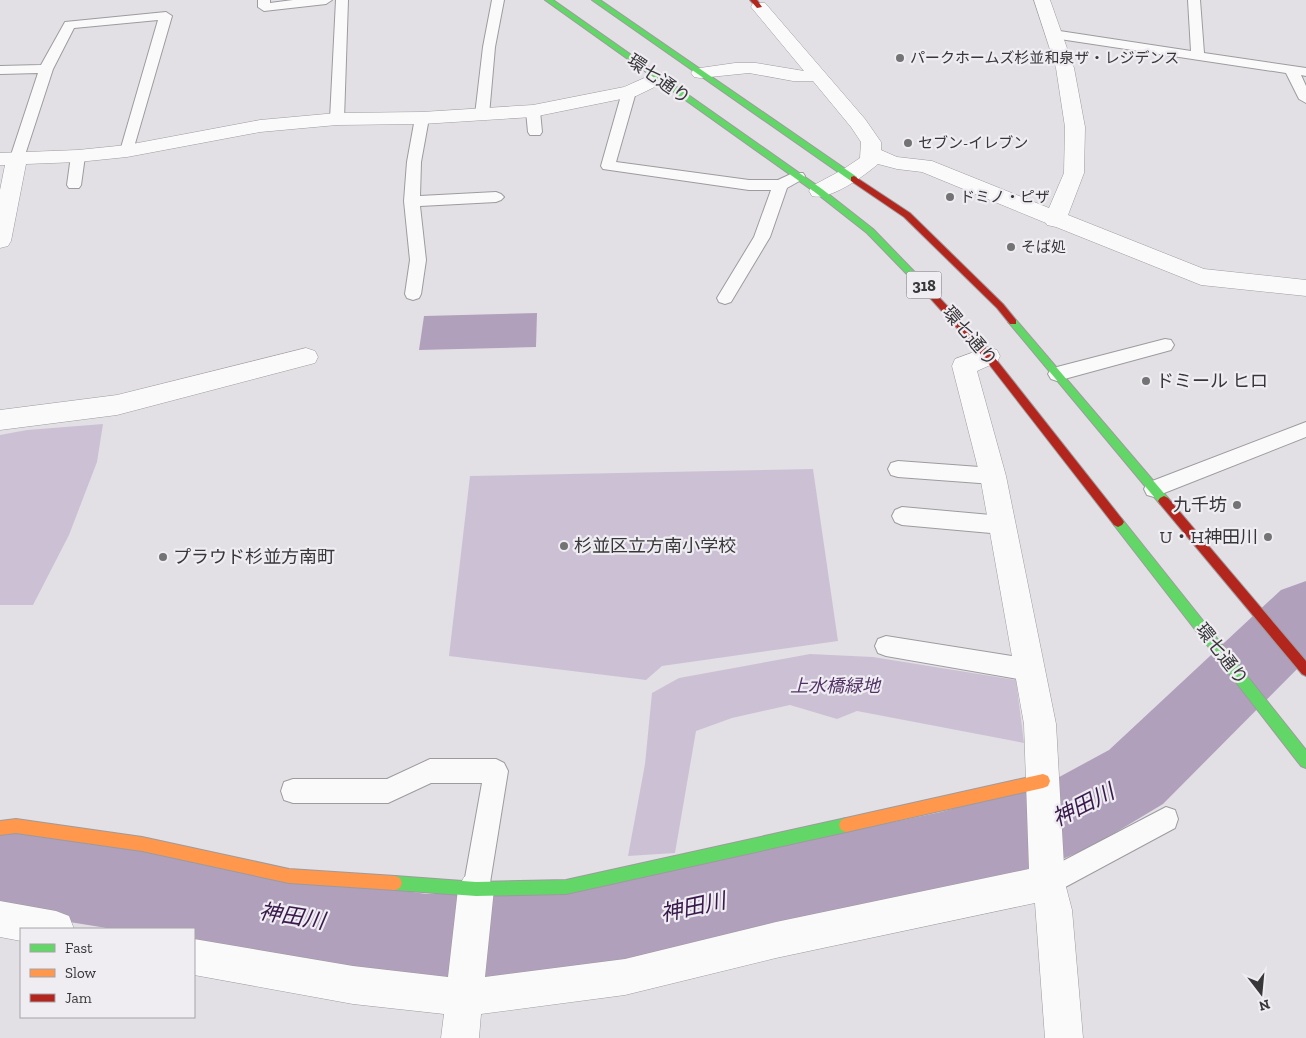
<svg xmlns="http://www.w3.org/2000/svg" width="1306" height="1038" font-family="'Zilla Slab','Noto Sans JP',serif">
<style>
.green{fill:#ccc1d4}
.water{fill:#b0a0bc}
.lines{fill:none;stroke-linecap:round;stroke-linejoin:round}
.river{fill:#b0a0bc;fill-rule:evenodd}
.lane-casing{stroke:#9d9b9e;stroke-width:2}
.street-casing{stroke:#9d9b9e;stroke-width:1}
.fast-casing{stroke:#9d9b9e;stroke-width:2}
.slow-casing{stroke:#9d9b9e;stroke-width:2}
.jam-casing{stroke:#9d9b9e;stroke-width:2}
.lane{fill:#fbfafb;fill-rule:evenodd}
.street{fill:#fbfafb;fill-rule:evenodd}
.fast{fill:#63d668;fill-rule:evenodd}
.slow{fill:#ff974d;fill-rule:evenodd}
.jam{fill:#b3261e;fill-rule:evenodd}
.poi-dot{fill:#737274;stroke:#efecf2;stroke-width:2}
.labels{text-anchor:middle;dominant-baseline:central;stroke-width:4.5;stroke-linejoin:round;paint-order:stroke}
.far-poi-label{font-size:15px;fill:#373638;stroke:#efecf2;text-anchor:start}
.shield{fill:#efecf2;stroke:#6e6d70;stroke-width:1}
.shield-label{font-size:16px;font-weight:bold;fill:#373638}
.street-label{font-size:18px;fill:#373638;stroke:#efecf2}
.poi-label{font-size:18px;fill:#373638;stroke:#efecf2;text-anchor:start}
.park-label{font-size:18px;font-style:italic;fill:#523267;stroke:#efecf2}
.near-water-label{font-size:22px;font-style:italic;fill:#39194c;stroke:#efecf2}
</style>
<rect width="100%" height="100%" fill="#e2e0e4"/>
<path class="green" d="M 103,424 L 97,462 L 69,535 L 33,605 L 0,605 L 0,435 L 27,430 Z
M 813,469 L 838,641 L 662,666 L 646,680 L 449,656 L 470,476 Z
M 810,654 L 873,657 L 1016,680 L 1024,743 L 857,711 L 837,719 L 790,705 L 732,718 L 696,731 L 675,853 L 628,856 L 645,764 L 652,693 L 679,678 Z"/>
<path class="water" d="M 537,313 L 536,347 L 419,350 L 424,316 Z"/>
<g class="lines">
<path class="river" d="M 1306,581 L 1306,660 L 1163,804 L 1093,846 L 1065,858 L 941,894 L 573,975 L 426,980 L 194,942 L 194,929 L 113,929 L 32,916 L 0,914 L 0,832 L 32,834 L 426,894 L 573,889 L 941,812 L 1050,782 L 1109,750 L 1281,590 Z"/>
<defs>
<path id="lane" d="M 258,0 L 270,0 L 270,3 L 293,0 L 332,0 L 326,4 L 264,11 L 258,7 Z
M 336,0 L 348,0 L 344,119 L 337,123 L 330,119 Z
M 492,0 L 504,0 L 495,47 L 489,115 L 482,119 L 475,115 L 483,47 Z
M 1188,0 L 1200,0 L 1204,53 L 1306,68 L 1306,76 L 1301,75 L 1306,86 L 1306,103 L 1299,99 L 1286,73 L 1053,38 L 1047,34 L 1053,30 L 1191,51 Z
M 166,12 L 172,16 L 132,154 L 122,154 L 120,151 L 158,20 L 74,28 L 53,69 L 24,158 L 22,161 L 12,161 L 10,158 L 38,73 L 0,74 L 0,66 L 41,65 L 65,22 Z
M 629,88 L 636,92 L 616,162 L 749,180 L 778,180 L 793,173 L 803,173 L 805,176 L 803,179 L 787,188 L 770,237 L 731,302 L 725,304 L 719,302 L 717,298 L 754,237 L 771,190 L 749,190 L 603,169 L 601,166 L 622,92 Z
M 533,107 L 540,111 L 542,132 L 540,135 L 530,135 L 528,132 L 526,111 Z
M 422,114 L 429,118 L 421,162 L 420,196 L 496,192 L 501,194 L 504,197 L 501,200 L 496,202 L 420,206 L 426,260 L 421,294 L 419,298 L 413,300 L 407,298 L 405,294 L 410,260 L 404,201 L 407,162 L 415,118 Z
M 78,151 L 83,153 L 85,156 L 81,185 L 79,188 L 69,188 L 67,185 L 71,156 L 73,153 Z
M 1165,339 L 1171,340 L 1174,345 L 1171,350 L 1057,381 L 1051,379 L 1048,374 L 1051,369 L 1057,367 Z
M 1306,422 L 1306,437 L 1154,497 L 1147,495 L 1144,489 L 1147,483 Z
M 898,461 L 993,468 L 1000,470 L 1003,476 L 1000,482 L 993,484 L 898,477 L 891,475 L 888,469 L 891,463 Z
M 902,507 L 1002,516 L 1009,519 L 1012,525 L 1009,531 L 1002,534 L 902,525 L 895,522 L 892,516 L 895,510 Z
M 886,636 L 1030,659 L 1038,662 L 1041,670 L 1038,678 L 1030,681 L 886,656 L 878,653 L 875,646 L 878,639 Z
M 430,759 L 496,759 L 504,763 L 508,771 L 489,889 L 485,898 L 476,902 L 467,898 L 463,889 L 482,783 L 431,783 L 388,803 L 293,803 L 284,800 L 281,791 L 284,782 L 293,779 L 387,779 Z
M 1166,807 L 1175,810 L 1178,819 L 1175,828 L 1056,892 L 1047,896 L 1038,892 L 1034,883 L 1038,874 Z"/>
<path id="street" d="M 1034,0 L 1050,0 L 1074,68 L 1085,127 L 1084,173 L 1068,215 L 1204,269 L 1306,280 L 1306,296 L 1201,285 L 1056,227 L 1047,225 L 1046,223 L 922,172 L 897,169 L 878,164 C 864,176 830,201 812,196 L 809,191 L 812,186 L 842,170 L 860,158 L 861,142 L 851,127 L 813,81 L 793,81 L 749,73 L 700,78 L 694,77 L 691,73 L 694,69 L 700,68 L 735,63 L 756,63 L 804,71 L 751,7 L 753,3 L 765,3 L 865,119 L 881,142 L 881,150 L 897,157 L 932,161 L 1049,208 L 1064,173 L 1065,127 L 1056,68 Z
M 658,72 L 665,74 L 667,78 L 665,82 L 636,96 L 533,117 L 422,124 L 337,125 L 260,132 L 127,157 L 78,162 L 26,164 L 11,241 L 8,246 L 0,248 L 0,190 L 5,165 L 0,165 L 0,153 L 78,150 L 127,145 L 260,120 L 337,113 L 422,112 L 533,105 L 624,87 Z
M 988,347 L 997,350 L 1000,356 L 997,362 L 977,371 L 1006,476 L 1056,724 L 1065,883 L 1072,910 L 1083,1038 L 1045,1038 L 1035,903 L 776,958 L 625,995 L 481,1014 L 479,1038 L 441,1038 L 444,1014 L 353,1004 L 194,975 L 194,939 L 353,966 L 448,977 L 458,889 L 464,877 L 476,871 L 488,877 L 494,889 L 485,977 L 625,959 L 776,922 L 1029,869 L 1024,724 L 980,476 L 952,366 L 955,359 Z
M 306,348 L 315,351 L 318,357 L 315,363 L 117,415 L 0,430 L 0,410 L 117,395 Z
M 0,901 L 56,911 L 69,916 L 74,929 L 21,929 L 21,941 L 0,937 Z"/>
<path id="fast" d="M 545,0 L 553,0 L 822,189 L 873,229 L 936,294 L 936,298 L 930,298 L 867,233 L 816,193 Z
M 592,0 L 600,0 L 857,177 L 857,181 L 851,181 Z
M 1013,318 L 1016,320 L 1168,498 L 1170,501 L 1168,504 L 1160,504 L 1010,324 L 1008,322 Z
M 1118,517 L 1122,519 L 1306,750 L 1306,768 L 1301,766 L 1114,525 L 1112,522 L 1114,519 Z
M 846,818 L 851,820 L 853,825 L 851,830 L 846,832 L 566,894 L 476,896 L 395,890 L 390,888 L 388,883 L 390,878 L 395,876 L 476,882 L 566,880 Z"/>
<path id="slow" d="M 1043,774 L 1048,776 L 1050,781 L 1048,786 L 1043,788 L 846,832 L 841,830 L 839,825 L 841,820 L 846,818 Z
M 16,819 L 142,837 L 289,869 L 395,876 L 400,878 L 402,883 L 400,888 L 395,890 L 289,883 L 142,851 L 16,833 L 0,835 L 0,821 Z"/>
<path id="jam" d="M 750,0 L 757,0 L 762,7 L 757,8 Z
M 854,176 L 910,213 L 1003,304 L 1016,320 L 1016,324 L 1010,324 L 997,308 L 904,217 L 851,181 L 851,177 Z
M 933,293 L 936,294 L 991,353 L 1122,519 L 1124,522 L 1122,525 L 1118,527 L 1114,525 L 985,359 L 930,298 L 930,294 Z
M 1164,496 L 1168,498 L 1306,661 L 1306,676 L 1302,674 L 1160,504 L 1158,501 L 1160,498 Z"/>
</defs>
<use href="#lane" class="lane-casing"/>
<use href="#street" class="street-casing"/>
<use href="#fast" class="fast-casing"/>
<use href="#slow" class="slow-casing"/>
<use href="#jam" class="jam-casing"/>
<use href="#lane" class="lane"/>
<use href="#street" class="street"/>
<use href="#fast" class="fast"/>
<use href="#slow" class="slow"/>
<use href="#jam" class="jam"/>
</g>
<g class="poi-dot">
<circle cx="900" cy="58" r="5"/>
<circle cx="908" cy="143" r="5"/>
<circle cx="950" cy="197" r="5"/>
<circle cx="1011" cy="247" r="5"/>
<circle cx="1146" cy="381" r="5"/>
<circle cx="1237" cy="505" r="5"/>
<circle cx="1268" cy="537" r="5"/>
<circle cx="564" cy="546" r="5"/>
<circle cx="163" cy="557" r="5"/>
</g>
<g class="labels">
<g class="far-poi-label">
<text x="910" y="58">パークホームズ杉並和泉ザ・レジデンス</text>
<text x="918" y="143">セブン-イレブン</text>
<text x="960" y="197">ドミノ・ピザ</text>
<text x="1021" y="247">そば処</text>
</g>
<rect class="shield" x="906.5" y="271.5" width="35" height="27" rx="4"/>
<g class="shield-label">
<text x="924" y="285">318</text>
</g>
<g class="street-label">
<text transform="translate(659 79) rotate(35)">環七通り</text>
<text transform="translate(970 336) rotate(49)">環七通り</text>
<text transform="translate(1222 654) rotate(52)">環七通り</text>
</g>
<g class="poi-label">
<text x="1156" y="381">ドミール ヒロ</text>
<text x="1227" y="505" text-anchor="end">九千坊</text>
<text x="1258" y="537" text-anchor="end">U・H神田川</text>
<text x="574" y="546">杉並区立方南小学校</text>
<text x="173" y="557">プラウド杉並方南町</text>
</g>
<g class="park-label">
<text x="835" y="686">上水橋緑地</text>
</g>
<g class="near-water-label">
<text transform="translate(1083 805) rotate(-27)">神田川</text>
<text transform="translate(693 907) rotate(-12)">神田川</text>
<text transform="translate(292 916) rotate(9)">神田川</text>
</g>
</g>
<rect x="20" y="928" width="175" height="90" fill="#efecf2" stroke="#a5a3a8"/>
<rect x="30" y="944" width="25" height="8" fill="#63d668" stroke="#a5a3a8"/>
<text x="65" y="953" font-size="15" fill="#373638">Fast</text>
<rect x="30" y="969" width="25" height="8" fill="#ff974d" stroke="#a5a3a8"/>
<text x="65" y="978" font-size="15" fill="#373638">Slow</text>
<rect x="30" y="994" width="25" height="8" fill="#b3261e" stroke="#a5a3a8"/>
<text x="65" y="1003" font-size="15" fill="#373638">Jam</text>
<g transform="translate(1261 993) rotate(164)" stroke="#efecf2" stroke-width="4" paint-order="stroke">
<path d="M0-4L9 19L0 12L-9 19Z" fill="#373638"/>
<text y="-8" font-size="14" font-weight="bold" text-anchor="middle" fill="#373638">N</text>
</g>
</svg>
